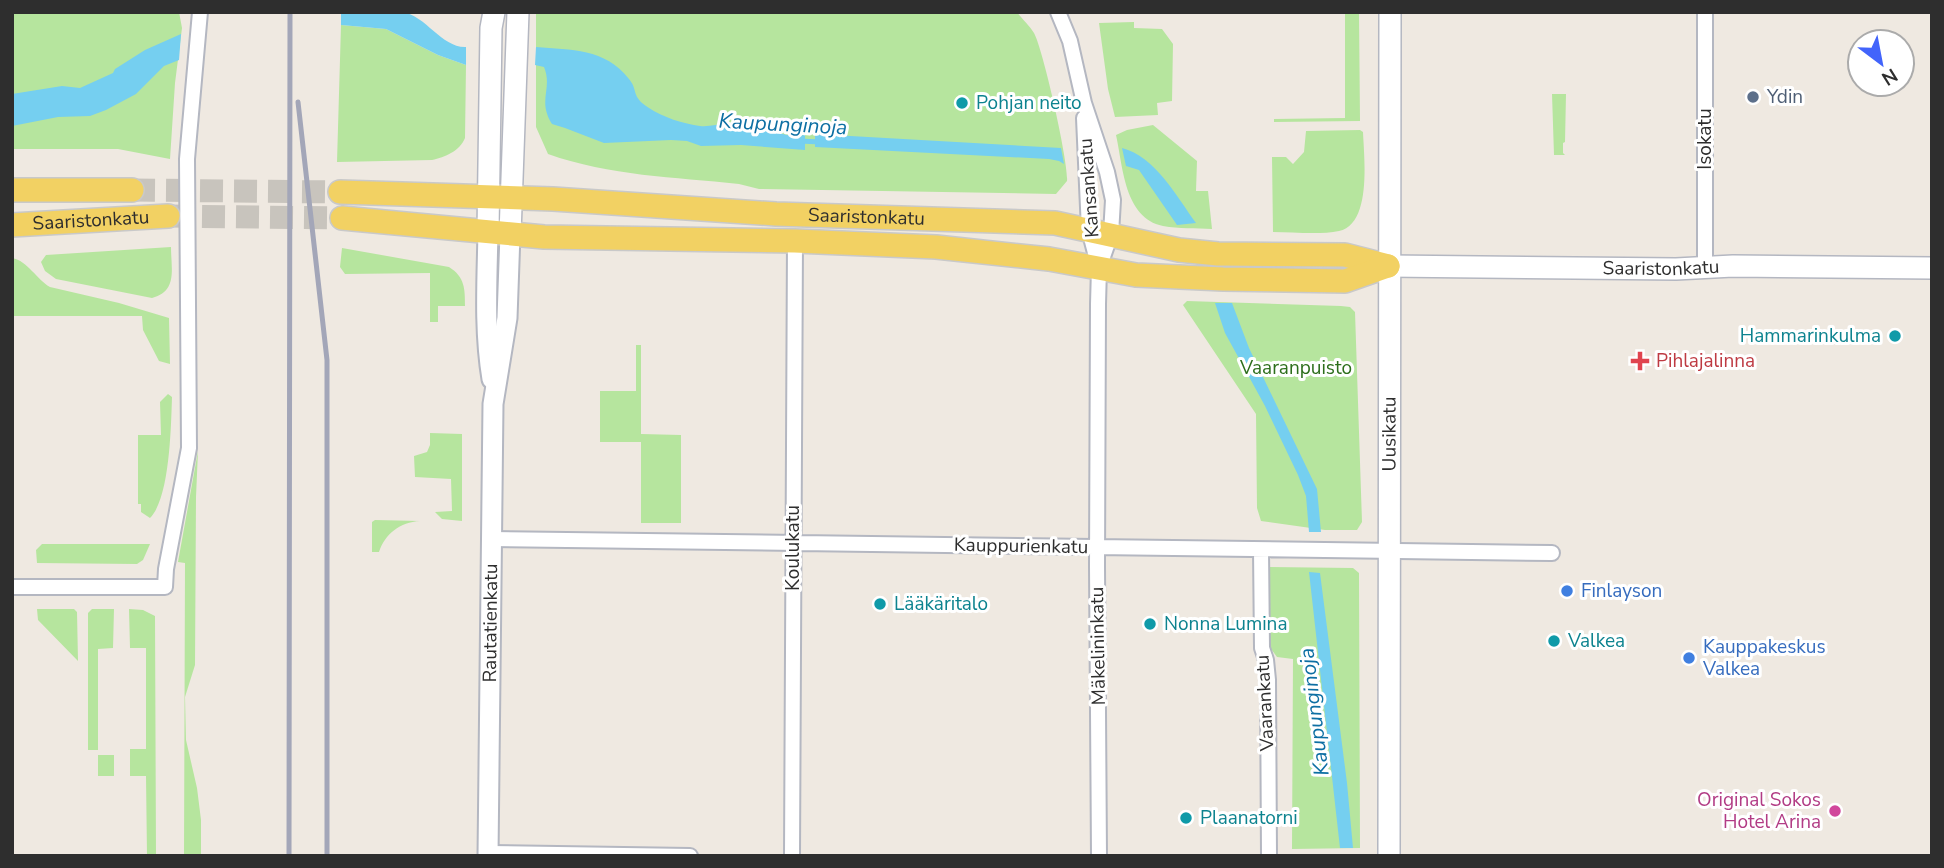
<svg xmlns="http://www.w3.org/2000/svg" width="1944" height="868" font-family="'Nunito Sans',sans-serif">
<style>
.green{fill:#b6e59e}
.water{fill:#75cff0}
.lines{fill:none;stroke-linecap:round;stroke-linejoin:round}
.stream{stroke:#75cff0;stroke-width:5}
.primary-tunnel{stroke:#c8c4bd;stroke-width:23;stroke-dasharray:23 11;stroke-linecap:butt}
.minor-casing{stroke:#b4b7c1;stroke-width:18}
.tertiary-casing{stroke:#b4b7c1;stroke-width:23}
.secondary-casing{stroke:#b4b7c1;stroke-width:24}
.primary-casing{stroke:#c9c9c9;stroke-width:26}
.minor{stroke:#fff;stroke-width:14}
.tertiary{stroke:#fff;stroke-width:19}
.secondary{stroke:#fff;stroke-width:21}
.primary{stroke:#f2d163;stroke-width:23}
.rail{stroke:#a3a6b8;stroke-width:5}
.service-dot{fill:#5c6f8a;stroke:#fff;stroke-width:2.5}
.culture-dot{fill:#0f9aa8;stroke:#fff;stroke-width:2.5}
.health-dot{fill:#e0444e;stroke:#fff;stroke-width:2.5}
.shop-dot{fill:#3f7fe0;stroke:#fff;stroke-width:2.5}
.hotel-dot{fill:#d1479c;stroke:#fff;stroke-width:2.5}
.labels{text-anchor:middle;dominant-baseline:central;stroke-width:6;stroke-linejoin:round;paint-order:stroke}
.service-label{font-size:19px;fill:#4e5e75;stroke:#fff;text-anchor:start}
.culture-label{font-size:19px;fill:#0d838f;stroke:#fff;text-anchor:start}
.street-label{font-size:19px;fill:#2e2e2e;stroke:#fff}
.health-label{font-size:19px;fill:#be3a42;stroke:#fff;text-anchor:start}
.park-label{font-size:19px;fill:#2c6e1b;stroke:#fff}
.shop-label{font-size:19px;fill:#366cbe;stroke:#fff;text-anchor:start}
.hotel-label{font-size:19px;fill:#b23c85;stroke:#fff;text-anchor:end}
.water-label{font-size:21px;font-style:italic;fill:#0d6fa3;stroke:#fff}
</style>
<rect width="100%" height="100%" fill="#efe9e1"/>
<path class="green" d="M 12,12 L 179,12 L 182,28 L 175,83 L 170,159 L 118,149 L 12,149 Z
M 536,12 L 1017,12 C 1022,19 1030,26 1034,33 C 1043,49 1069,164 1067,181 L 1056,194 L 759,189 L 739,184 C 674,177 610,176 548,154 L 536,127 Z
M 1345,12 L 1359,12 L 1360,121 L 1274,122 L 1274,119 L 1345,118 Z
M 1134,22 L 1134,28 L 1162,29 L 1173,44 L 1172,101 L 1157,103 L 1158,115 L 1115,117 L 1108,89 L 1099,23 Z
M 341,25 L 386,29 L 438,55 L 466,65 L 465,138 C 460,151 445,157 432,160 L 337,162 Z
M 1552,94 L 1566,94 L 1565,142 L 1563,143 L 1563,153 L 1565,155 L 1554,155 Z
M 1153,125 L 1197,161 L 1196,191 L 1208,191 L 1212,229 C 1196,228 1179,229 1163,226 C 1124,218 1123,166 1116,135 L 1127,130 Z
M 1360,130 L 1363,132 C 1364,157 1372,224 1339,231 C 1320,235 1293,232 1273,232 L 1272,157 L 1286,157 L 1293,164 L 1304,152 L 1306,131 Z
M 171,247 C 171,269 178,291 152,298 L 56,279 L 45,271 L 41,262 L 46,255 Z
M 342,248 L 449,267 C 465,277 465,289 465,306 L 438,306 L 438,322 L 430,322 L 430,273 L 345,274 L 340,267 Z
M 12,258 C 28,261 36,279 50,287 L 119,303 L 169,318 L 170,364 L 159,361 L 143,330 L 142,316 L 12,316 Z
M 1187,301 L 1341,306 L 1350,307 L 1355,312 L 1362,522 L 1357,530 L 1325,530 L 1261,521 L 1257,508 L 1256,414 L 1183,305 Z
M 636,345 L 641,345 L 641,434 L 681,435 L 681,523 L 641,523 L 641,442 L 600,442 L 600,391 L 636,391 Z
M 168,394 L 172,397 C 171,426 170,498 150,518 L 141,512 L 141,504 L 138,504 L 138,435 L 161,435 L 160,402 Z
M 430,433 L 462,434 L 462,521 L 442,519 L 435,512 L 452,511 L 451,479 L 415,477 L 414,456 L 427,452 L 430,445 Z
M 198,451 L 196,497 L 195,665 L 185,697 L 186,740 L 197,788 L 201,820 L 201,856 L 184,856 L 185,563 L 178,562 Z
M 375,520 L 420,521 C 400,522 385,534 379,552 L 372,552 L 372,522 Z
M 42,544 L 150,544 L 143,560 L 137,564 L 37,563 L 36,550 Z
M 1269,567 L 1353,568 L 1359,573 L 1360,848 L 1292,849 L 1293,659 L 1277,657 L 1269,646 Z
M 37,609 L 74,609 L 77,612 L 78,661 L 38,620 Z
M 92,609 L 114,609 L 113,648 L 98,649 L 98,750 L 88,750 L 88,613 Z
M 129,609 L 143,610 L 155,616 L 156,856 L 147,856 L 146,776 L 130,776 L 130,749 L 146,749 L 146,648 L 130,648 Z
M 98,755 L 114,755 L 114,776 L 98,776 Z"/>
<path class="water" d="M 341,12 C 361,12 384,9 403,12 C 426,16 442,48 466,47 L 466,65 L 438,55 L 386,29 L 341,25 Z
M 181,34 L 179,60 L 164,66 L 136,94 L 106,110 L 90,116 L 58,117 L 12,126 L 12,94 L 62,86 L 80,88 L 113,73 L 115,69 L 145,50 Z
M 536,47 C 571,50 605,48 629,79 C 639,91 630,96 649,108 C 662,117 684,124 700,126 C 709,127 718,124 726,124 C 738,123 752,126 764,128 C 782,132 784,138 805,135 L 805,150 L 741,145 L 701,146 L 687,141 L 671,140 L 604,143 L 565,128 L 552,124 C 537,100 553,89 544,67 L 535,65 Z
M 815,134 L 1061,148 L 1064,164 L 1059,161 L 1049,159 L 815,147 Z
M 1122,148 C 1155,156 1177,197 1196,223 L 1177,225 L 1139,170 L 1126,166 Z
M 1215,303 L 1232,303 L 1249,348 L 1317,489 L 1321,532 L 1309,532 L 1306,496 L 1298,475 L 1265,406 L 1225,333 Z
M 1309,572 L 1320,573 L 1347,783 L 1353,848 L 1340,848 Z"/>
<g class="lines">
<path class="stream" d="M 799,141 L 821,142"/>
<path class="primary-tunnel" d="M 132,190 L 340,192
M 168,216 L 342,218"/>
<defs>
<path id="minor" d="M 1058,12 L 1070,41 L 1084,103 L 1107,172 L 1113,200 L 1111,234 L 1099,268 L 1098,304 L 1097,566 L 1099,856
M 1705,12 L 1705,266
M 1084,118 L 1089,230 L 1099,268
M 490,539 L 1552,553
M 1261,550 L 1262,648 L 1266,660 L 1268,680 L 1269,856
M 12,587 L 165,587 L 166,569 L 189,448 L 187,159 L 200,12
M 488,853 L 690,856
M 792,856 L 795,241"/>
<g id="tertiary">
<path d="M 488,232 C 487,281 484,331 492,379"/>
<path id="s1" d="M 488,856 L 493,404 L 507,318 L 510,234"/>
</g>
<g id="secondary">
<path d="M 488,232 L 491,28 L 494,12"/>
<path d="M 510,234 L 518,12"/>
<path id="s2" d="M 1388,266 L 1676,269 L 1733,266 L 1932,268"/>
<path id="s3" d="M 1389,856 L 1390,12"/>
</g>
<g id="primary">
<path d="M 12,190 L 132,190"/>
<path id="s4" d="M 340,192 L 553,199 L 776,214 L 1055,223 L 1179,250 L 1218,254 L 1345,255 L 1388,266"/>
<path d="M 342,218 L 544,237 L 795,241 L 936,247 L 1049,259 L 1136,275 L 1223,279 L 1345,281 L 1388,266"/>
<path id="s5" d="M 12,225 L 168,216"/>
</g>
</defs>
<use href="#minor" class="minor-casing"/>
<use href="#tertiary" class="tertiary-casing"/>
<use href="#secondary" class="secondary-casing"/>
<use href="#primary" class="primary-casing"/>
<use href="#minor" class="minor"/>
<use href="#tertiary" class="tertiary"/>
<use href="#secondary" class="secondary"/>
<use href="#primary" class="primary"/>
<path class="rail" d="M 298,102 L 327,360 L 327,856
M 289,856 L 290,12"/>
</g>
<circle class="service-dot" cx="1753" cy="97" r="7"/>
<g class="culture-dot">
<circle cx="962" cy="103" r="7"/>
<circle cx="1895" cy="336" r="7"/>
<circle cx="880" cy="604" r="7"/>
<circle cx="1150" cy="624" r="7"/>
<circle cx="1554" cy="641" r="7"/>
<circle cx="1186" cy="818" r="7"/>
</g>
<path class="health-dot" d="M1636.5 350.5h7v7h7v7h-7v7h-7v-7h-7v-7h7z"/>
<g class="shop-dot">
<circle cx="1567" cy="591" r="7"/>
<circle cx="1689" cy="658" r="7"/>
</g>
<circle class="hotel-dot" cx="1835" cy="811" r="7"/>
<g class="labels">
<g class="service-label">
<text x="1767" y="97">Ydin</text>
</g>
<g class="culture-label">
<text x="976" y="103">Pohjan neito</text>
<text x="1881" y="336" text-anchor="end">Hammarinkulma</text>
<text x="894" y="604">Lääkäritalo</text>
<text x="1164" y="624">Nonna Lumina</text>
<text x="1568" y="641">Valkea</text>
<text x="1200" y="818">Plaanatorni</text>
</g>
<g class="street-label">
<text transform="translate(1705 139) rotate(-90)">Isokatu</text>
<text transform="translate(1089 188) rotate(-94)">Kansankatu</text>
<text stroke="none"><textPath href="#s4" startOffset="527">Saaristonkatu</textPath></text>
<text stroke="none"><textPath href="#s5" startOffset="79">Saaristonkatu</textPath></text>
<text stroke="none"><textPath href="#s2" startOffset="273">Saaristonkatu</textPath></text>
<text stroke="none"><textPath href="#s3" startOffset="422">Uusikatu</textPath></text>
<text transform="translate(1021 546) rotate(1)">Kauppurienkatu</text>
<text transform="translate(793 548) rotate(-90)">Koulukatu</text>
<text stroke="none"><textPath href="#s1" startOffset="233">Rautatienkatu</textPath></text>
<text transform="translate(1098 646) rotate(-91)">Mäkelininkatu</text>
<text transform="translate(1265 703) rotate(-93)">Vaarankatu</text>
</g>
<g class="health-label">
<text x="1656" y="361">Pihlajalinna</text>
</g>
<g class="park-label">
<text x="1296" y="368">Vaaranpuisto</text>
</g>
<g class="shop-label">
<text x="1581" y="591">Finlayson</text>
<text x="1703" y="647">Kauppakeskus<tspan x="1703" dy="22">Valkea</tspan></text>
</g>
<g class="hotel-label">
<text x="1821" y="800">Original Sokos<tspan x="1821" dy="22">Hotel Arina</tspan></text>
</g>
<g class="water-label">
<text transform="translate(783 124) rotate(3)">Kaupunginoja</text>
<text transform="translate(1314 712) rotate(-97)">Kaupunginoja</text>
</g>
</g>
<rect width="1944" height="868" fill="none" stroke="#2e2e2e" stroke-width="28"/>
<g transform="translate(1881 63) rotate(148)"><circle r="33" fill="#ffffff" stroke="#ababab" stroke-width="2"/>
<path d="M0-5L12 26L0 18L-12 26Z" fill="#4264fb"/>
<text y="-10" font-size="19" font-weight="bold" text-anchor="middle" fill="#2e2e2e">N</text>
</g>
</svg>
